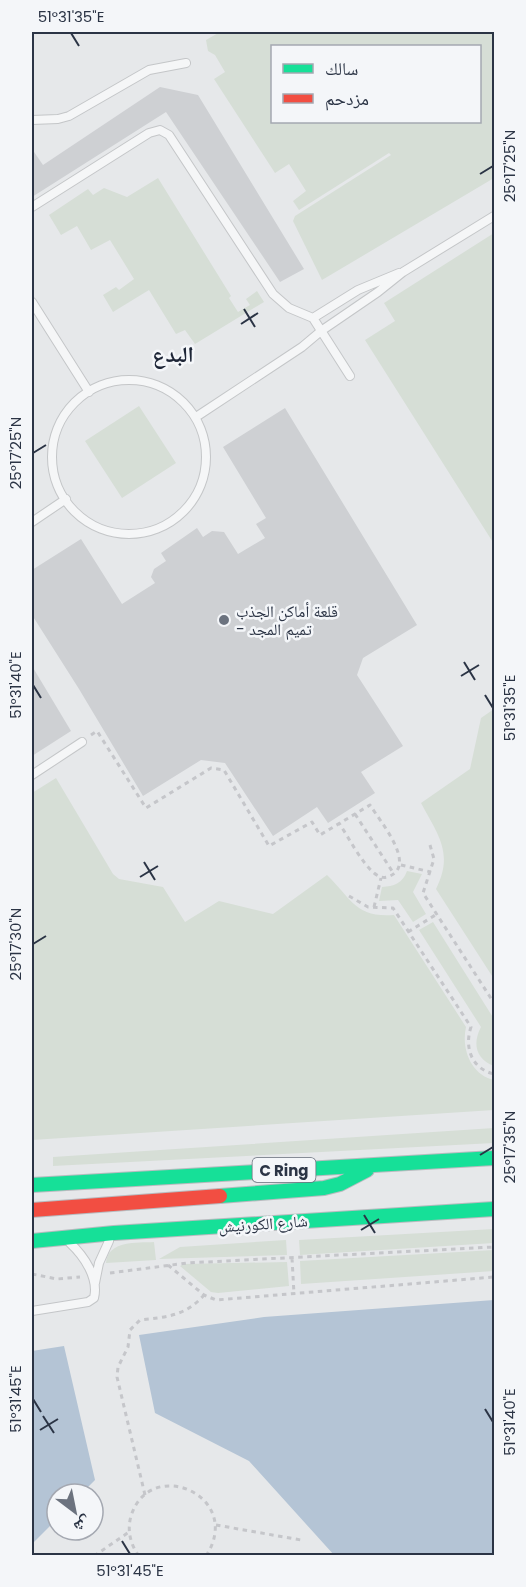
<svg xmlns="http://www.w3.org/2000/svg" width="526" height="1587" font-family="Poppins,'Noto Naskh Arabic',sans-serif">
<style>
.green{fill:#d6ded6;fill-rule:evenodd}
.water{fill:#b4c4d5}
.building{fill:#ced0d3}
.lines{fill:none;stroke-linecap:round;stroke-linejoin:round}
.lane-casing{stroke:#c4c6c8;stroke-width:10}
.fast-casing{stroke:#b8bbbf;stroke-width:16}
.jam-casing{stroke:#b8bbbf;stroke-width:16}
.path{stroke:#c5c6ca;stroke-width:3;stroke-dasharray:4.5 4.5;stroke-linecap:butt}
.lane{stroke:#f5f6f7;stroke-width:8}
.fast{stroke:#16e098;stroke-width:14}
.jam{stroke:#f24e42;stroke-width:14}
.ticks{fill:none;stroke:#2b3445;stroke-width:2}
.poi-dot{fill:#6c737f;stroke:#f4f6f9;stroke-width:2}
.labels{text-anchor:middle;dominant-baseline:central;stroke-width:5;stroke-linejoin:round;paint-order:stroke}
.shield{fill:#f4f6f9;stroke:#676e7b;stroke-width:1.5}
.shield-label{font-size:15px;font-weight:bold;fill:#2b3445}
.poi-label{font-size:16px;fill:#2b3445;stroke:#f4f6f9;text-anchor:start}
.street-label{font-size:16px;fill:#2b3445;stroke:#f4f6f9}
.district-label{font-size:22px;font-weight:bold;fill:#1d2536;stroke:#f4f6f9}
.neatline{fill:none;stroke:#2b3445;stroke-width:2}
.ticks-label{font-size:15px;text-anchor:middle;fill:#2b3445}
</style>
<rect width="100%" height="100%" fill="#e6e8ea"/>
<path class="green" d="M 220,32 L 494,32 L 494,178 L 322,280 L 293,221 L 295,216 L 391,155 L 389,153 L 299,210 L 293,201 L 306,191 L 289,164 L 275,173 L 214,79 L 225,72 L 215,55 L 208,51 L 206,40 ZM 272,46 L 480,46 L 480,122 L 272,122 Z
M 158,178 L 231,296 L 229,298 L 238,312 L 250,305 L 246,299 L 257,291 L 264,302 L 195,344 L 185,330 L 176,334 L 149,290 L 113,312 L 103,295 L 116,287 L 119,290 L 134,279 L 110,240 L 91,250 L 77,226 L 61,235 L 49,215 L 88,189 L 93,195 L 104,188 L 127,197 Z
M 494,233 L 494,544 L 365,340 L 395,321 L 384,303 Z
M 139,406 L 176,463 L 122,498 L 85,441 Z
M 494,709 L 494,979 L 436,889 C 454,853 438,835 421,803 L 470,769 L 481,718 Z
M 56,778 L 113,874 L 119,879 L 163,887 L 185,922 L 219,901 L 273,914 L 327,875 C 351,898 355,918 394,915 L 466,1027 C 461,1049 471,1075 494,1080 L 494,1110 L 32,1140 L 32,793 Z
M 407,871 L 422,874 L 413,892 L 426,914 L 413,922 L 398,900 L 379,901 L 382,887 C 394,886 402,884 407,871 Z
M 433,922 L 494,1019 L 494,1066 C 476,1059 472,1044 481,1027 L 419,930 Z
M 494,1128 L 494,1143 L 53,1166 L 53,1157 Z
M 494,1229 L 494,1243 L 300,1255 L 299,1240 Z
M 286,1240 L 287,1255 L 159,1259 L 180,1247 Z
M 154,1242 L 156,1260 L 106,1263 C 108,1240 137,1243 154,1242 Z
M 494,1250 L 494,1271 L 301,1284 L 300,1261 Z
M 287,1262 L 289,1286 L 218,1293 L 211,1292 L 180,1266 L 184,1264 Z"/>
<path class="water" d="M 494,1300 L 494,1555 L 334,1555 L 249,1461 L 155,1413 L 139,1335 L 264,1317 Z
M 64,1346 L 95,1480 L 81,1494 L 57,1494 L 57,1519 L 32,1544 L 32,1351 Z"/>
<path class="building" d="M 160,87 L 198,95 L 304,269 L 280,282 L 166,112 L 32,197 L 32,149 L 43,165 Z
M 285,408 L 417,625 L 363,658 L 357,675 L 403,746 L 361,772 L 375,793 L 328,823 L 317,807 L 273,836 L 225,763 L 201,760 L 143,796 L 79,689 L 32,615 L 32,570 L 81,539 L 122,604 L 155,583 L 151,577 L 154,569 L 166,561 L 161,553 L 197,528 L 203,537 L 212,531 L 224,532 L 238,554 L 265,538 L 256,524 L 266,518 L 223,447 Z
M 32,666 L 71,731 L 32,756 Z"/>
<g class="lines">
<defs>
<path id="lane" d="M 32,120 L 58,119 L 69,116 L 149,70 L 186,63
M 32,207 L 149,133 L 160,130 L 169,135 L 273,294 L 289,308 L 313,318 L 350,376
M 32,302 L 89,392
M 313,318 L 358,290 L 399,273
M52 457a77 77 0 1 1 154 0a77 77 0 1 1-154 0Z
M 196,417 L 302,347 L 321,331 L 378,292 L 403,272 L 494,216
M 32,522 L 66,499
M 32,775 L 82,742
M 95,1283 L 99,1263 L 109,1241
M 32,1311 L 88,1302 L 94,1298 C 99,1278 84,1256 70,1243"/>
<path id="fast" d="M 32,1185 L 494,1158
M 220,1196 L 324,1188 L 340,1184 L 367,1170
M 32,1241 L 114,1233 L 494,1209"/>
<path id="jam" d="M 32,1210 L 220,1196"/>
</defs>
<use href="#lane" class="lane-casing"/>
<use href="#fast" class="fast-casing"/>
<use href="#jam" class="jam-casing"/>
<path class="path" d="M 91,735 L 97,731 L 146,808 L 211,768 L 224,770 L 269,846 L 312,822 L 320,835 L 370,805 C 379,820 417,864 390,876 C 384,879 379,877 374,873 C 361,862 349,838 339,823
M 355,814 L 394,874
M 430,845 L 434,859 L 423,893 L 494,1003
M 401,865 L 431,872
M 349,896 L 368,907 L 393,908 L 471,1027 C 464,1048 472,1069 494,1074
M 374,907 L 381,878
M 408,932 L 437,914
M 292,1258 L 294,1294
M 168,1265 L 204,1295 L 216,1300 L 494,1277
M 110,1273 L 187,1263 L 494,1247
M 32,1274 L 57,1279 L 80,1277
M 145,1495 L 117,1377 L 118,1367 L 128,1347 L 130,1330 L 140,1320 C 166,1317 186,1316 204,1295
M 216,1525 L 301,1540
M 94,1556 L 129,1532
M 139,1556 C 130,1544 127,1530 131,1516 C 150,1455 245,1496 206,1556"/>
<use href="#lane" class="lane"/>
<use href="#fast" class="fast"/>
<use href="#jam" class="jam"/>
</g>
<path class="ticks" d="M 71,33 L 79,46M 480,174 L 493,166M 244,309 L 255,327M 241,324 L 258,313M 33,453 L 46,445M 464,662 L 475,680M 461,676 L 479,665M 33,685 L 41,698M 485,695 L 493,708M 144,862 L 155,880M 140,877 L 158,866M 33,944 L 46,936M 480,1155 L 493,1147M 364,1215 L 375,1233M 361,1230 L 379,1219M 33,1399 L 41,1412M 485,1409 L 493,1422M 43,1416 L 54,1433M 40,1430 L 58,1419M 122,1541 L 130,1554"/>
<circle class="poi-dot" cx="224" cy="620" r="6"/>
<g class="labels">
<rect class="shield" x="252.5" y="1158" width="63" height="24" rx="4.5"/>
<g class="shield-label">
<text x="284" y="1170">C Ring</text>
</g>
<g class="poi-label">
<text x="236" y="611">قلعة أماكن الجذب<tspan x="236" dy="18">- تميم المجد</tspan></text>
</g>
<g class="street-label">
<text transform="translate(263 1224) rotate(-4)">شارع الكورنيش</text>
</g>
<g class="district-label">
<text x="173" y="354">البدع</text>
</g>
</g>
<rect width="526" height="1587" fill="none" stroke="#f4f6f9" stroke-width="66"/>
<rect x="271" y="45" width="210" height="78" fill="#f4f6f9" stroke="#a4a8b1" stroke-width="1.5"/>
<rect x="283" y="64" width="30" height="9" fill="#16e098" stroke="#a4a8b1" stroke-width="1.5"/>
<text x="325" y="75" font-size="18" fill="#2b3445">سالك</text>
<rect x="283" y="94" width="30" height="9" fill="#f24e42" stroke="#a4a8b1" stroke-width="1.5"/>
<text x="325" y="105" font-size="18" fill="#2b3445">مزدحم</text>
<g transform="translate(75 1512) rotate(148)"><circle r="28" fill="#f4f6f9" stroke="#a4a8b1" stroke-width="1.5"/>
<path d="M0-4.5L10 22L0 15L-10 22Z" fill="#6c737f"/>
<text y="-9" font-size="16" font-weight="bold" text-anchor="middle" fill="#2b3445">ش</text>
</g>
<rect x="33" y="33" width="460" height="1521" class="neatline"/>
<g class="ticks-label">
<text x="71" y="22">51°31'35"E</text>
<text transform="translate(510 166) rotate(-90)" y="5">25°17'25"N</text>
<text transform="translate(16 453) rotate(-90)" y="5">25°17'25"N</text>
<text transform="translate(16 685) rotate(-90)" y="5">51°31'40"E</text>
<text transform="translate(510 708) rotate(-90)" y="5">51°31'35"E</text>
<text transform="translate(16 944) rotate(-90)" y="5">25°17'30"N</text>
<text transform="translate(510 1147) rotate(-90)" y="5">25°17'35"N</text>
<text transform="translate(16 1399) rotate(-90)" y="5">51°31'45"E</text>
<text transform="translate(510 1422) rotate(-90)" y="5">51°31'40"E</text>
<text x="130" y="1576">51°31'45"E</text>
</g>
</svg>
